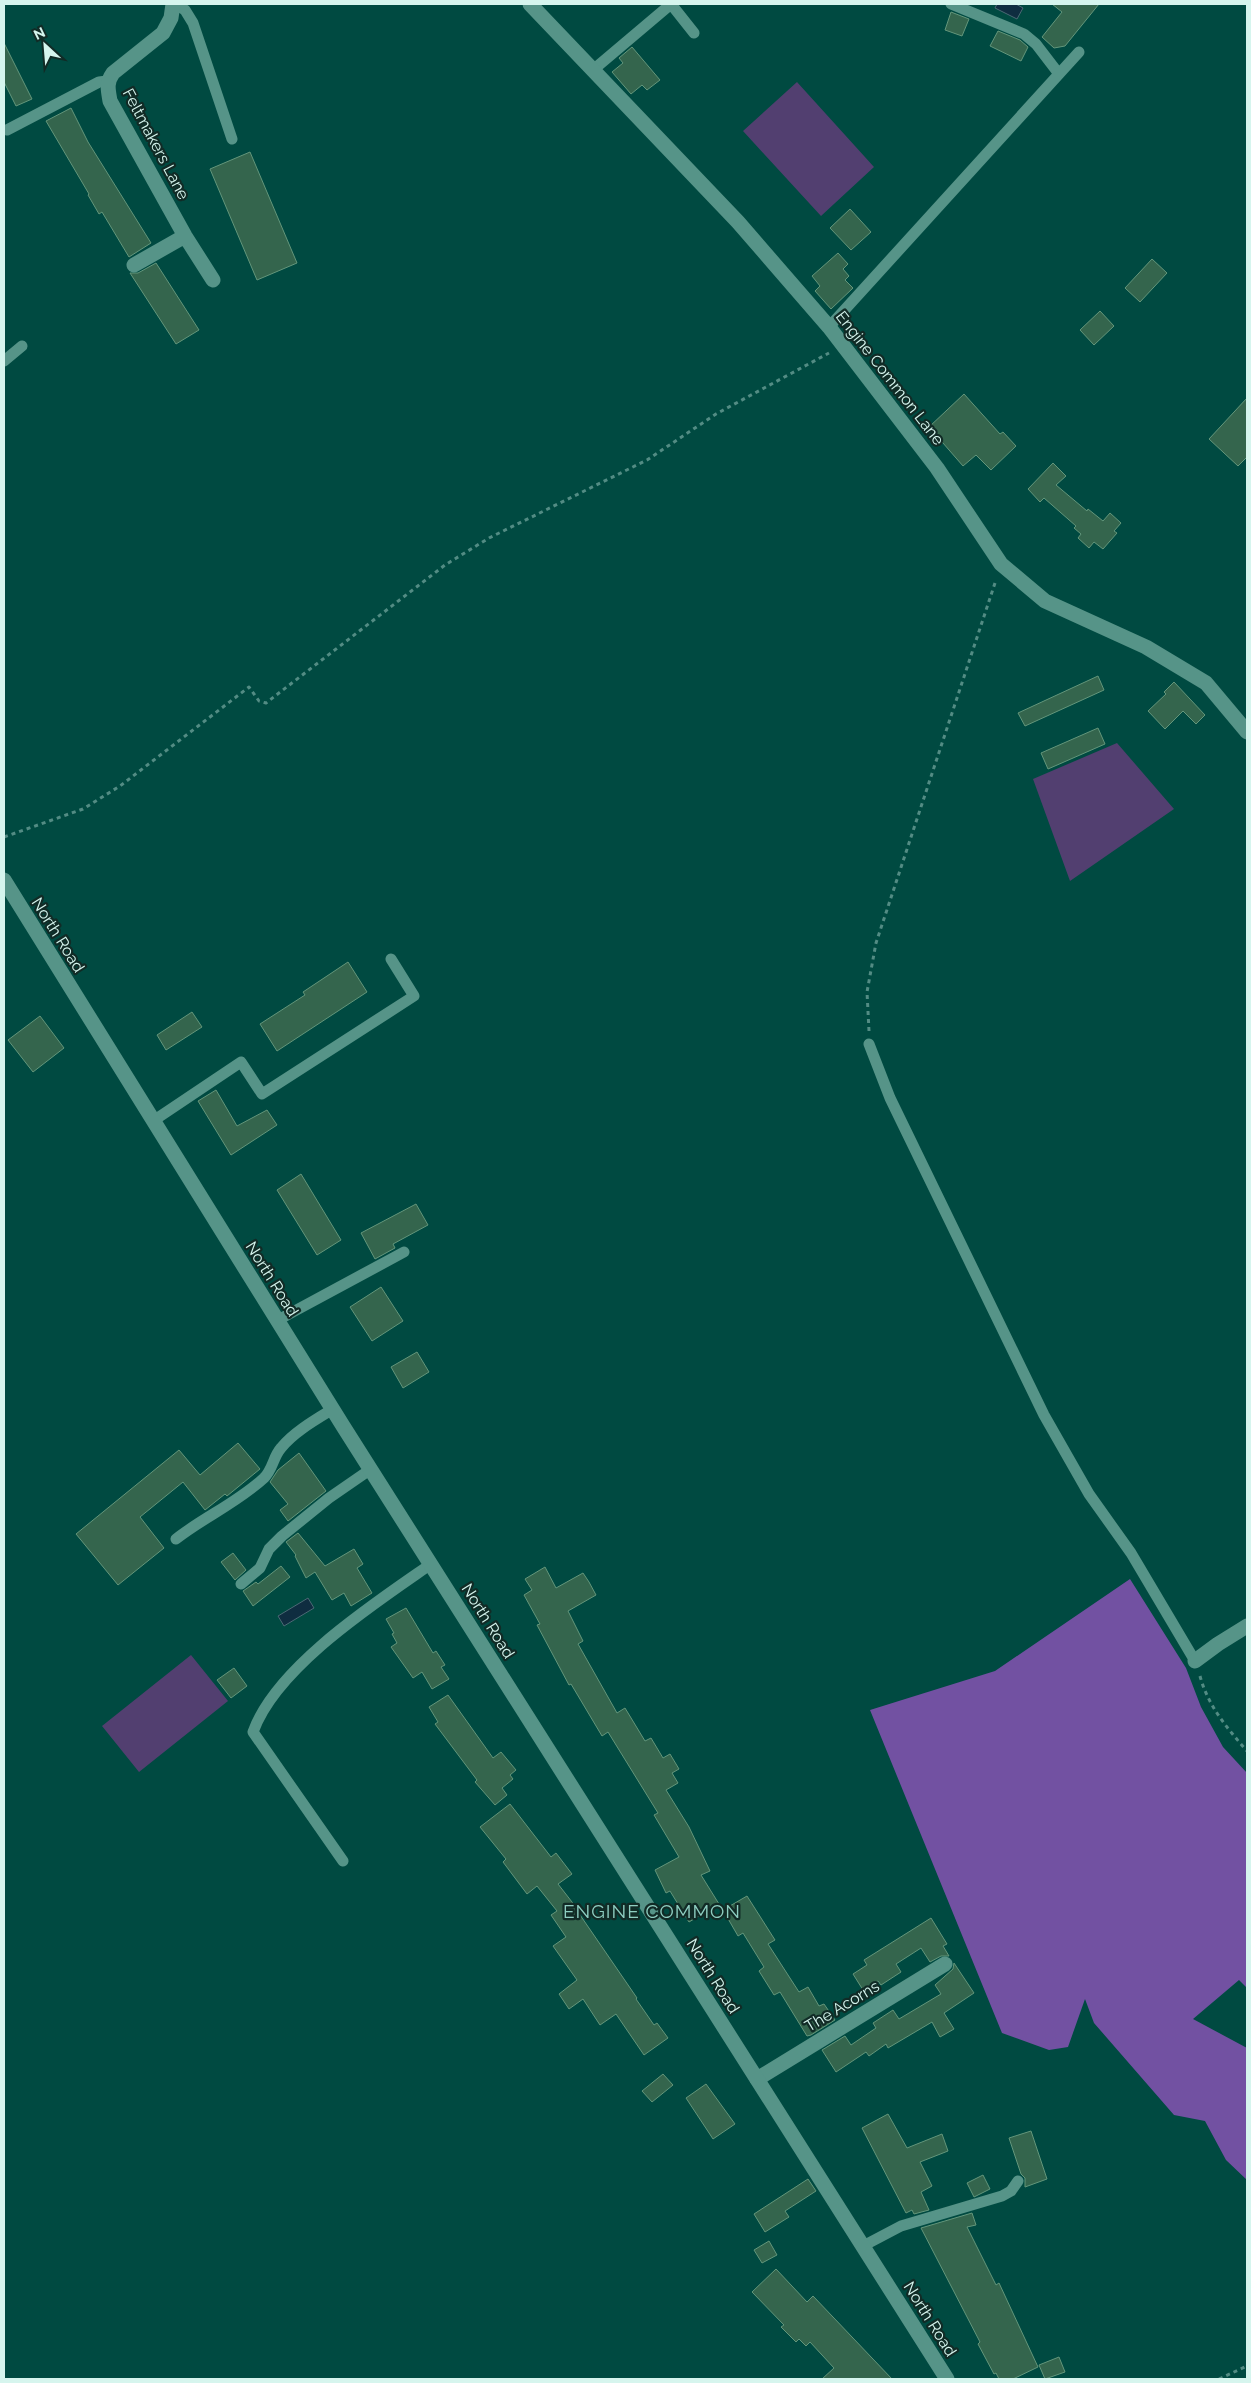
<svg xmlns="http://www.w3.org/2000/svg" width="1251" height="2383" font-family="Raleway,sans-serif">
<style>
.green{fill:#523f70}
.forest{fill:#7251a2}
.water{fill:#0f2d40;stroke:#4b6974}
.building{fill:#34654d;stroke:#63967b}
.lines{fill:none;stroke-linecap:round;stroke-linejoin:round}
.path{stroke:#538c84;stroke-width:3;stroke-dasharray:4 4;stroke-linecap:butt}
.service{stroke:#569488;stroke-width:11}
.minor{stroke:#569488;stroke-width:15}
.tertiary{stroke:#569488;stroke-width:15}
.labels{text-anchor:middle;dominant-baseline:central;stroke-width:4.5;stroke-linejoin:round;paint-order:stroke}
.street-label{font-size:16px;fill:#d6f5ee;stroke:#112b26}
.quarter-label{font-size:19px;letter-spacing:1px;fill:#8ecec1;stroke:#112b26}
</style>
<rect width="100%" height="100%" fill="#004a41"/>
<path class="green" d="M 797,82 L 874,167 L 821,216 L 743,131 Z
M 1117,743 L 1174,809 L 1070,881 L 1033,779 Z
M 191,1655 L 228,1701 L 139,1772 L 102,1726 Z"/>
<path class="forest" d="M 1130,1579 L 1186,1668 L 1201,1707 L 1223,1747 L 1247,1773 L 1247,1988 L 1239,1980 L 1193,2019 L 1247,2048 L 1247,2180 L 1226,2160 L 1205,2121 L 1174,2115 L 1094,2023 L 1085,1999 L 1068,2047 L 1049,2050 L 1002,2033 L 870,1710 L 995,1671 Z"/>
<path class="water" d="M 997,4 L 1016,4 L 1023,8 L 1017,19 L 995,8 Z
M 308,1598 L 314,1608 L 284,1626 L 278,1616 Z"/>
<path class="building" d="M 1052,4 L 1099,4 L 1065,46 L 1054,48 L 1042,37 L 1062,12 Z
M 951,12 L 969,19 L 962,36 L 945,30 Z
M 998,31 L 1020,40 L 1028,47 L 1021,61 L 990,46 Z
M 4,43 L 32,99 L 16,106 L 4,82 Z
M 632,47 L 660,80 L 647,90 L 642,85 L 631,94 L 612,72 L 623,63 L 619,58 Z
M 71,108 L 88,142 L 151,243 L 129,257 L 102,212 L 99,214 L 88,195 L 89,194 L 46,121 Z
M 250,152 L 297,263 L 257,280 L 210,169 Z
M 850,209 L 871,232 L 851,250 L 830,228 Z
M 838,253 L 848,264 L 843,269 L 849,276 L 845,280 L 853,288 L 831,309 L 815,291 L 820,286 L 812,276 Z
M 1152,259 L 1167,273 L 1140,302 L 1125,288 Z
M 156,263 L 199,330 L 176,344 L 130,273 L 138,273 Z
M 1100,311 L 1114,326 L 1094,345 L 1080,330 Z
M 964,394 L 1000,434 L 1003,432 L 1016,446 L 991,470 L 976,455 L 963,466 L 929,427 Z
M 1247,398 L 1247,457 L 1238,466 L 1209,439 Z
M 1053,463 L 1066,476 L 1056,485 L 1087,511 L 1088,509 L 1103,521 L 1110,513 L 1121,523 L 1114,531 L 1117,533 L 1103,549 L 1094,542 L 1089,548 L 1078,538 L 1081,534 L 1074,528 L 1076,526 L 1044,498 L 1040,502 L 1028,489 Z
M 1098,676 L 1104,690 L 1025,726 L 1018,713 Z
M 1174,682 L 1205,715 L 1196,724 L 1183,711 L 1165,729 L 1148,711 L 1166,694 L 1164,692 Z
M 1098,728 L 1105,744 L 1048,769 L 1041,753 Z
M 348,962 L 367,992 L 277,1051 L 260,1024 L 305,995 L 303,992 Z
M 192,1012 L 202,1027 L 166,1050 L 157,1035 Z
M 40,1016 L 64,1048 L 33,1072 L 8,1040 Z
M 216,1090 L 237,1126 L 267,1110 L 277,1125 L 231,1155 L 198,1101 Z
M 301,1174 L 341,1240 L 317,1255 L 277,1190 Z
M 416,1204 L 428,1225 L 393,1244 L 395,1248 L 375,1259 L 361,1233 Z
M 381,1287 L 403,1321 L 372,1341 L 350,1307 Z
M 417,1352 L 429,1372 L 403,1388 L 391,1367 Z
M 238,1443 L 260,1469 L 227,1496 L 225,1494 L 205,1510 L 183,1482 L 140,1517 L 164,1548 L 118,1585 L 76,1534 L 179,1450 L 200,1475 Z
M 299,1453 L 326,1491 L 288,1521 L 280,1510 L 288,1504 L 270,1482 L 278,1470 Z
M 298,1533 L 325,1566 L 354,1549 L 363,1564 L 357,1568 L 372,1593 L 351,1606 L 344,1593 L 332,1600 L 315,1572 L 306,1578 L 295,1556 L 296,1555 L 286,1542 Z
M 233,1553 L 246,1570 L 235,1580 L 221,1562 Z
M 281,1566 L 290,1577 L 253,1606 L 243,1591 L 256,1582 L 258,1584 Z
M 545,1567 L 556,1588 L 583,1573 L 589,1582 L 596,1595 L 568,1611 L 583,1641 L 578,1644 L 617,1713 L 625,1708 L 645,1741 L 651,1738 L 663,1758 L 670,1754 L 679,1769 L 672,1773 L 678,1783 L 666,1790 L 689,1827 L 710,1871 L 701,1875 L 719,1904 L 689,1922 L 670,1891 L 666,1893 L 655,1870 L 679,1857 L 654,1815 L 658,1813 L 608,1732 L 602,1736 L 571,1684 L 569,1685 L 537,1625 L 540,1624 L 524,1595 L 532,1590 L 525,1579 Z
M 406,1608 L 433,1653 L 436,1651 L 445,1665 L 441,1667 L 449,1679 L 432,1689 L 422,1672 L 413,1678 L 391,1647 L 397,1643 L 392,1634 L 394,1633 L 386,1619 Z
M 234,1668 L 247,1686 L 231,1698 L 217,1680 Z
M 448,1695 L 493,1758 L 501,1752 L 516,1770 L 510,1775 L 513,1779 L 502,1788 L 507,1795 L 495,1805 L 475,1782 L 477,1780 L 435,1724 L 438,1722 L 429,1707 Z
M 510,1804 L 551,1857 L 556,1853 L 572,1874 L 558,1884 L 579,1911 L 578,1912 L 637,1998 L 636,1999 L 654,2025 L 657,2023 L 668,2038 L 644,2055 L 616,2014 L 600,2025 L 583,1999 L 569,2009 L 559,1994 L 577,1980 L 553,1946 L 566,1937 L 551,1915 L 557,1911 L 537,1886 L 527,1894 L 503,1862 L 506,1859 L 480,1827 Z
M 747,1896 L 775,1940 L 768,1944 L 799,1992 L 808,1987 L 819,2006 L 824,2004 L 835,2020 L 811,2035 L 807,2036 L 780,1992 L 774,1995 L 759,1971 L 764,1967 L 743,1933 L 738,1936 L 723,1910 Z
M 931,1918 L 947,1944 L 943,1946 L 949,1956 L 941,1956 L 930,1962 L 921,1948 L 896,1964 L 901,1972 L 881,1985 L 878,1981 L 863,1990 L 853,1974 L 867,1965 L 864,1960 Z
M 954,1963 L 974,1993 L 944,2013 L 954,2029 L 940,2037 L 932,2022 L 888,2048 L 886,2044 L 869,2056 L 866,2052 L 836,2072 L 822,2050 L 845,2036 L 851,2045 L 876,2028 L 873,2023 L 893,2010 L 899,2019 L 941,1994 L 935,1985 L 953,1969 Z
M 663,2074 L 673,2085 L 652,2102 L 642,2091 Z
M 706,2084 L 735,2124 L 713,2139 L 686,2098 Z
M 888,2114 L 907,2148 L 942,2134 L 948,2151 L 920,2162 L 932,2186 L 921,2192 L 929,2210 L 914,2214 L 912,2210 L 906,2213 L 862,2128 Z
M 1031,2131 L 1047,2179 L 1025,2187 L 1025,2178 L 1021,2174 L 1009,2138 Z
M 983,2175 L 990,2189 L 974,2197 L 967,2183 Z
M 808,2179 L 816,2191 L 785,2211 L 789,2217 L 765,2232 L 754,2214 Z
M 972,2213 L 976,2225 L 967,2227 L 996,2285 L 999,2283 L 1038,2367 L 1013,2379 L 999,2379 L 996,2373 L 994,2374 L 978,2344 L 980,2342 L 921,2228 Z
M 769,2241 L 777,2255 L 762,2263 L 754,2250 Z
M 776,2269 L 807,2302 L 813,2296 L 892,2379 L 822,2379 L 834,2368 L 810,2342 L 806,2346 L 799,2339 L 796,2342 L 781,2327 L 784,2325 L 752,2292 Z
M 1059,2357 L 1065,2372 L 1045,2379 L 1039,2365 Z"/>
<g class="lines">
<path class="path" d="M 4,837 L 83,809 L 120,786 L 249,687 L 259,701 L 266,703 L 445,565 L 489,538 L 647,460 L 716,414 L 829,353
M 869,1031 L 867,992 L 876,943 L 996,580
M 1200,1676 C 1208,1706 1227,1728 1247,1751
M 1219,2379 L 1247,2366"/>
<path class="service" d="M 175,4 L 185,10 L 193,23 L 232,139
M 671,4 L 694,33
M 951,4 L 1024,34 L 1036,44 L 1059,74
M 593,70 L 671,4
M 7,130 L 99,82 L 107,81
M 829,327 L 1079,52
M 4,361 L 22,346
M 869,1044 L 890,1098 L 1044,1415 L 1089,1494 L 1131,1553 L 1195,1661
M 153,1121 L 241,1062 L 262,1094 L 414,996 L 391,959
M 278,1320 L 404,1252
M 176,1539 C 204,1517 237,1503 264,1478 C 273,1469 273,1457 281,1448 C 294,1432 315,1420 333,1409
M 241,1584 L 260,1568 L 269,1549 L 282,1536 L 329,1498 L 371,1469
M 343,1861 L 253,1732 C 276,1667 375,1603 431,1564
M 863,2246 L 901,2226 L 1002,2196 L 1011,2191 L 1018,2181"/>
<path class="minor" d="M 173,4 L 171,18 L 163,33 L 113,73 C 106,83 108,89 110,101 L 185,236 L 213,280
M 530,4 L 738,222 L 829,327 L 937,468 L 1001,564 L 1045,601 L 1146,647 L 1206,683 L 1247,732
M 134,265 L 185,236
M 1195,1661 L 1218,1644 L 1247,1626
M 757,2079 L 945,1964"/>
<path class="tertiary" d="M 4,880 L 343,1426 L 947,2379"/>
</g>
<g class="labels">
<g class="street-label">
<text transform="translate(156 144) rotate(62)">Feltmakers Lane</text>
<text transform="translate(890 378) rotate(52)">Engine Common Lane</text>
<text transform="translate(58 935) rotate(58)">North Road</text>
<text transform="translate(272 1279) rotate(58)">North Road</text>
<text transform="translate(488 1621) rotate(58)">North Road</text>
<text transform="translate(713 1976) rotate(58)">North Road</text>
<text transform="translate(842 2006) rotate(-31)">The Acorns</text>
<text transform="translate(930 2319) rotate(58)">North Road</text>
</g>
<g class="quarter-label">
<text x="652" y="1911">ENGINE COMMON</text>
</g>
</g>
<rect width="1251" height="2383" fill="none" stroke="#d6f5ee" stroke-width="10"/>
<g transform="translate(45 45) rotate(334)" stroke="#112b26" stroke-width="4" paint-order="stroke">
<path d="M0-4L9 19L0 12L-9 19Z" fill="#d6f5ee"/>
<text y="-8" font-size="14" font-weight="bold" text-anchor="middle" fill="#d6f5ee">N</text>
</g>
</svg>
